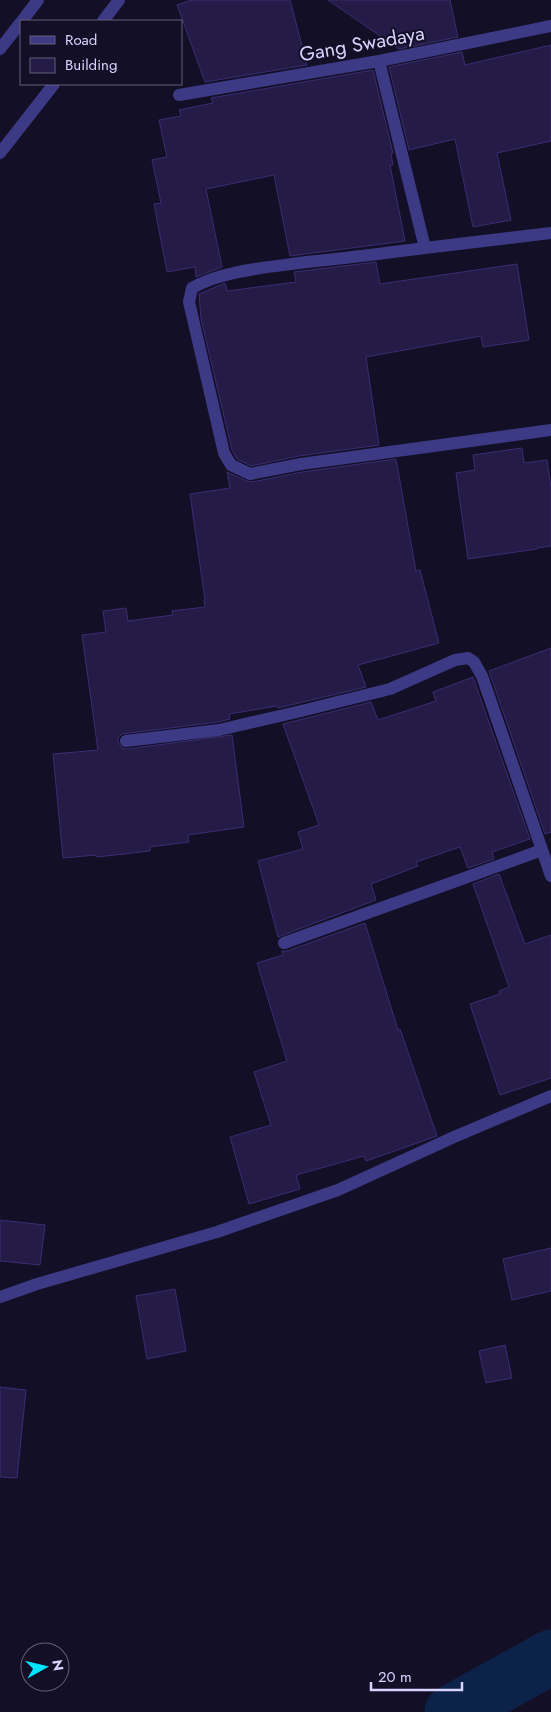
<svg xmlns="http://www.w3.org/2000/svg" width="551" height="1712" font-family="Jost,sans-serif">
<style>
.lines{fill:none;stroke-linecap:round;stroke-linejoin:round}
.river{stroke:#0c2248;stroke-width:55}
.building{fill:#241b47;stroke:#3b2d73}
.street{stroke:#3d3a85;stroke-width:12}
.labels{text-anchor:middle;dominant-baseline:central;stroke-width:4;stroke-linejoin:round;paint-order:stroke}
.street-label{font-size:20px;fill:#d9d4ff;stroke:#130f26}
</style>
<rect width="100%" height="100%" fill="#130f26"/>
<g class="lines">
<path class="river" d="M 452,1712 L 551,1657"/>
</g>
<path class="building" d="M 192,0 L 290,0 L 307,65 L 205,82 L 177,5 Z
M 328,0 L 450,0 L 458,37 L 399,49 Z
M 551,45 L 551,141 L 497,153 L 511,220 L 473,227 L 455,139 L 409,150 L 389,67 L 462,52 L 465,65 Z
M 373,70 L 393,153 L 391,154 L 393,165 L 390,165 L 405,241 L 290,256 L 274,175 L 206,189 L 222,267 L 196,277 L 195,267 L 167,272 L 154,204 L 161,203 L 152,160 L 167,157 L 159,120 L 181,116 L 179,110 L 213,103 L 211,98 Z
M 376,262 L 380,284 L 517,264 L 529,340 L 483,347 L 481,336 L 366,357 L 379,445 L 299,456 L 251,466 L 237,459 L 232,450 L 201,319 L 199,294 L 225,283 L 227,291 L 296,282 L 294,272 Z
M 522,448 L 524,463 L 547,460 L 551,487 L 551,546 L 537,548 L 537,549 L 468,559 L 456,473 L 475,470 L 473,455 Z
M 396,459 L 416,571 L 420,570 L 439,643 L 358,665 L 366,687 L 278,708 L 277,706 L 229,714 L 230,719 L 218,722 L 122,734 L 118,738 L 118,742 L 122,748 L 127,749 L 232,735 L 244,827 L 188,835 L 189,842 L 150,847 L 150,851 L 97,857 L 96,855 L 63,858 L 53,754 L 98,750 L 82,635 L 106,632 L 103,611 L 126,608 L 128,621 L 173,615 L 172,611 L 205,607 L 204,600 L 205,600 L 190,494 L 230,488 L 227,472 L 247,481 L 252,482 L 302,472 Z
M 551,648 L 551,832 L 545,834 L 489,671 Z
M 473,677 L 530,839 L 492,852 L 494,859 L 468,868 L 460,847 L 416,862 L 418,866 L 371,884 L 376,900 L 278,937 L 258,861 L 303,849 L 298,832 L 319,825 L 283,724 L 371,702 L 378,720 L 436,701 L 433,692 Z
M 499,874 L 525,944 L 551,935 L 551,1078 L 500,1095 L 470,1004 L 500,994 L 499,991 L 509,987 L 473,884 Z
M 365,923 L 398,1030 L 400,1029 L 437,1136 L 366,1161 L 364,1156 L 296,1175 L 300,1189 L 249,1204 L 230,1137 L 271,1125 L 254,1072 L 287,1061 L 257,963 L 283,955 L 282,951 L 287,951 Z
M 0,1220 L 45,1225 L 40,1265 L 0,1261 Z
M 551,1248 L 551,1291 L 512,1300 L 503,1259 Z
M 175,1289 L 186,1351 L 147,1359 L 136,1296 Z
M 505,1345 L 512,1378 L 486,1383 L 479,1351 Z
M 0,1387 L 26,1390 L 17,1478 L 0,1477 Z"/>
<g class="lines">
<path class="street" d="M 22,21 L 38,0
M 103,21 L 119,0
M 0,49 L 21,22
M 379,61 L 425,248 L 551,233
M 179,95 L 379,61 L 551,26
M 0,153 L 54,84
M 425,248 C 386,253 346,258 307,262 C 272,267 222,270 192,288 L 189,302 L 224,453 L 231,465 L 250,474 L 301,464 L 551,430
M 126,741 L 219,730 L 297,712 L 390,689 L 455,660 L 468,658 L 474,662 L 482,676 L 551,876
M 284,943 L 542,850
M 0,1297 L 37,1284 L 217,1232 L 338,1190 L 454,1137 L 551,1096"/>
</g>
<g class="labels">
<g class="street-label">
<text transform="translate(362 44) rotate(-10)">Gang Swadaya</text>
</g>
</g>
<rect x="20" y="20" width="162" height="65" fill="#130f26" stroke="#625e7d"/>
<rect x="30" y="36" width="25" height="8" fill="#3d3a85" stroke="#625e7d"/>
<text x="65" y="45" font-size="15" fill="#d9d4ff">Road</text>
<rect x="30" y="58" width="25" height="15" fill="#241b47" stroke="#625e7d"/>
<text x="65" y="70" font-size="15" fill="#d9d4ff">Building</text>
<g transform="translate(45 1667) rotate(82)"><circle r="24" fill="#130f26" stroke="#625e7d"/>
<path d="M0-4L9 19L0 12L-9 19Z" fill="#00e5ff"/>
<text y="-8" font-size="14" font-weight="bold" text-anchor="middle" fill="#d9d4ff">N</text>
</g>
<path d="M371 1682v8h91v-8" fill="none" stroke="#d9d4ff" stroke-width="2.5"/>
<text x="378" y="1682" font-size="15" fill="#d9d4ff" stroke="#130f26" stroke-width="4" paint-order="stroke">20 m</text>
</svg>
